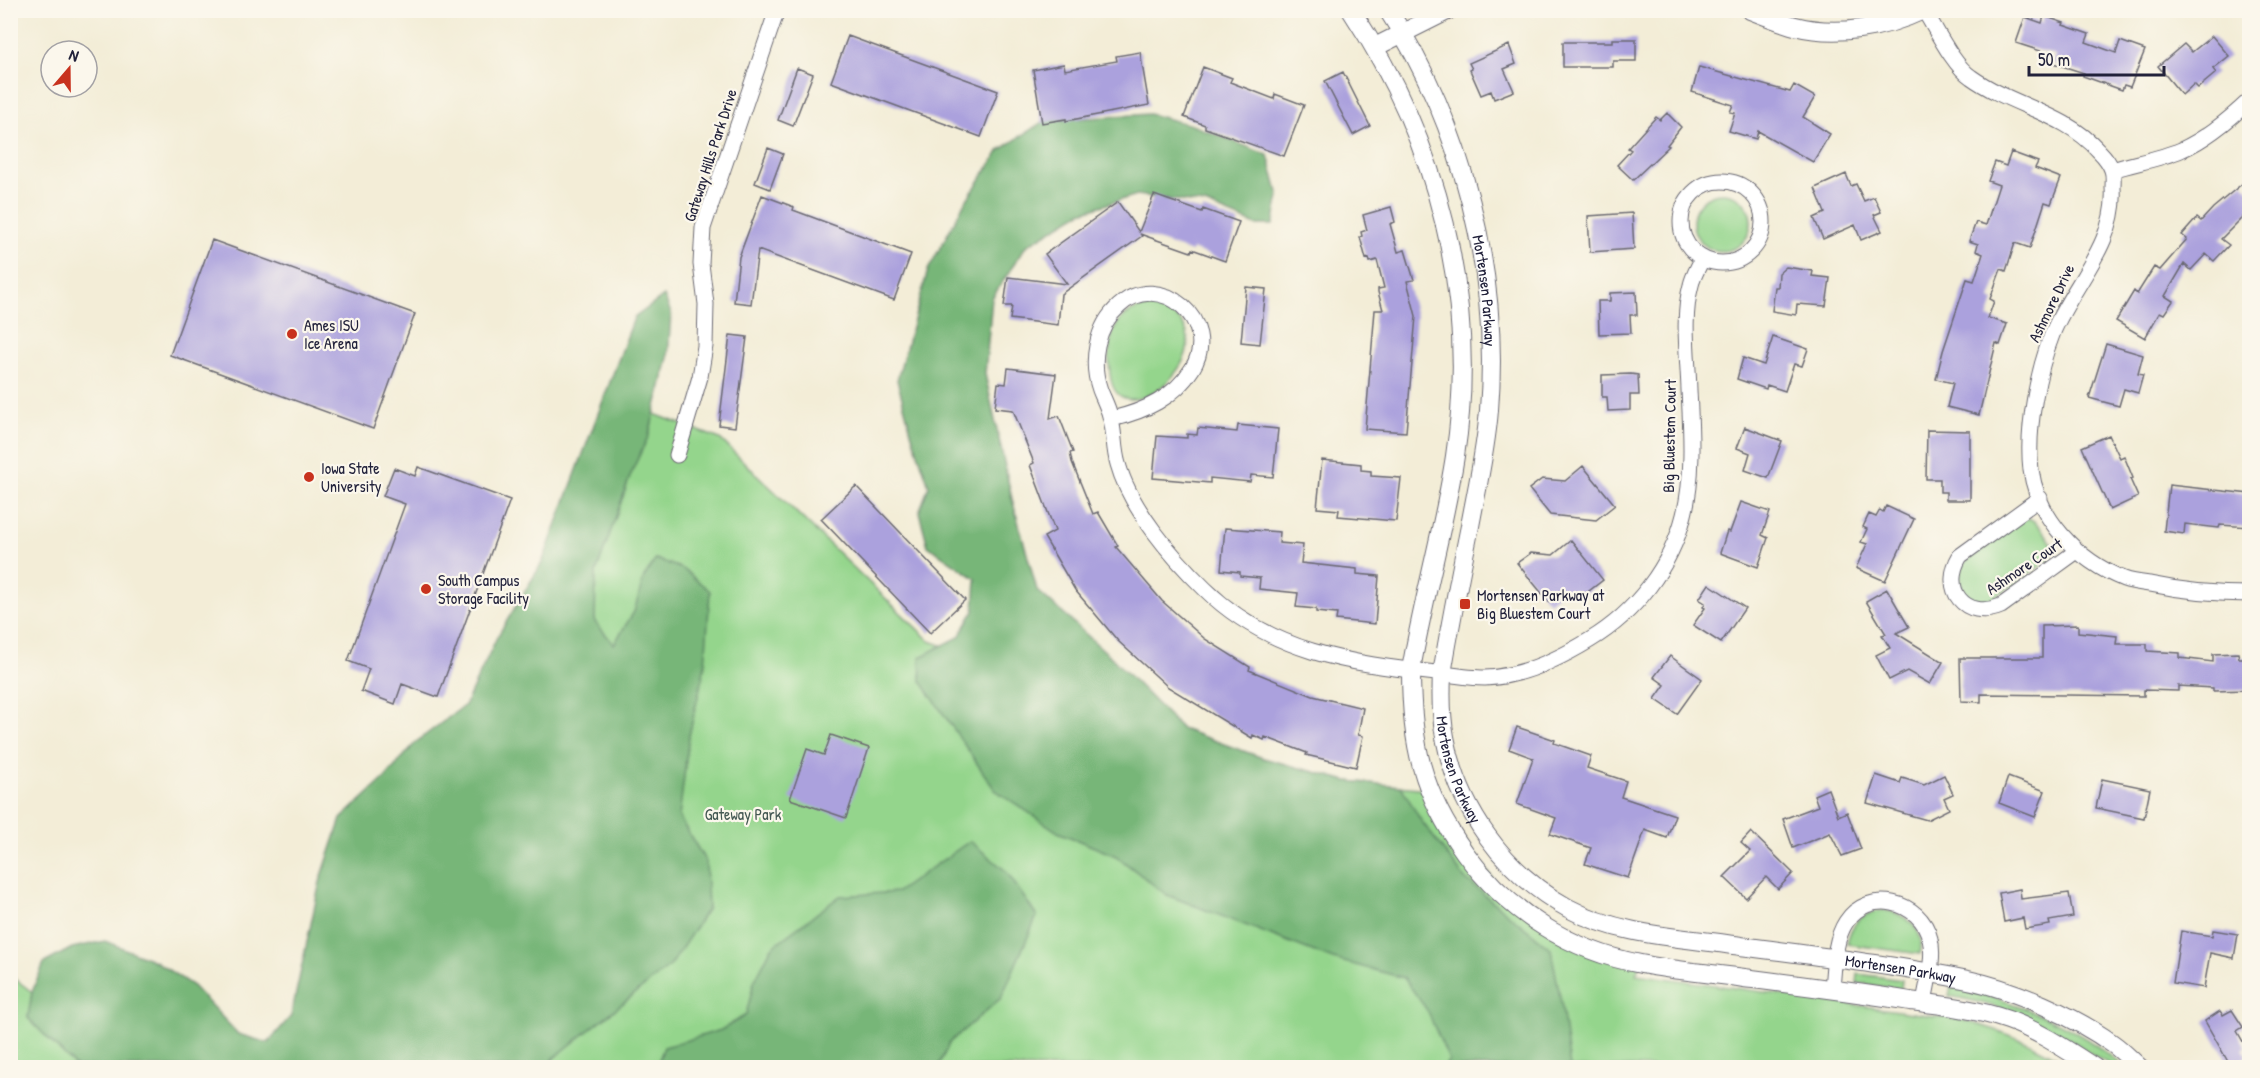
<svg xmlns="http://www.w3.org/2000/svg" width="2260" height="1078" font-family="'Patrick Hand',sans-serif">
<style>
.green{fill:#94d58c;stroke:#5b7c64;stroke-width:1.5}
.forest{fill:#77b678;stroke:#4c6c5a;stroke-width:1.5}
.building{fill:#aba1dd}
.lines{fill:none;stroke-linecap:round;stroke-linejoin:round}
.minor-casing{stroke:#6b6972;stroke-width:17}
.tertiary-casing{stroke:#6b6972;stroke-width:20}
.minor{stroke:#fff;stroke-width:15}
.tertiary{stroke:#fff;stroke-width:18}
.poi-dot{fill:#c8321e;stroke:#fbf7ec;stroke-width:2}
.labels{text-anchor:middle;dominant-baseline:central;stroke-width:4.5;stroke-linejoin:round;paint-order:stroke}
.street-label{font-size:16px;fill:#22223b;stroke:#fbf7ec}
.poi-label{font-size:16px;fill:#22223b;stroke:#fbf7ec;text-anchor:start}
.park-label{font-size:16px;fill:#445853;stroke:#fbf7ec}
</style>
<rect width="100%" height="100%" fill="#fbf7ec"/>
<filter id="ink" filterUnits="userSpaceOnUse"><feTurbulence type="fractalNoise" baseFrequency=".0167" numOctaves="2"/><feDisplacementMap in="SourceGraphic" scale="12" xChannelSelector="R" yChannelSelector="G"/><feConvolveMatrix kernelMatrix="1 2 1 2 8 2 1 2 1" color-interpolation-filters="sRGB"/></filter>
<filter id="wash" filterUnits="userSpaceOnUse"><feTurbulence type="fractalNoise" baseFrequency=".008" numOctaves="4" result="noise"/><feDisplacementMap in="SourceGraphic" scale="24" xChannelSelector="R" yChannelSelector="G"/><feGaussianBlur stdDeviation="1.35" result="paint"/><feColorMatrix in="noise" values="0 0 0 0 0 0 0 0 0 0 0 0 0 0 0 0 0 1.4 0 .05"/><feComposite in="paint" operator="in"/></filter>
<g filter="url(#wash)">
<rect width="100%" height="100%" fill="#f3edd7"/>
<path class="green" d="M1693 222a29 29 0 1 1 58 0a29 29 0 1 1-58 0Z
M 1152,306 C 1250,332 1118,450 1110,374 C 1106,340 1113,309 1152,306 Z
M 636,407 L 720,439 L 930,641 L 1263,758 L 1347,781 L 1428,789 L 1512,905 L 1640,964 L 1636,974 L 1962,1020 C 2007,1032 2033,1043 2073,1067 L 364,1068 Z
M 2028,518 C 2036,520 2050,538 2053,547 C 2055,552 2052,556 2049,560 L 1989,601 L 1980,601 L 1966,594 C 1959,584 1958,574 1964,563 L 2022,520 Z
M 1883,910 C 1905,913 1926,929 1920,954 L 1847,944 C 1851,923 1861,913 1883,910 Z
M 1858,974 L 1902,980 L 1901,989 L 1857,983 Z
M 10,975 L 32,992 L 28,1018 L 76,1067 L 11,1067 Z
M 1951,987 C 2013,999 2076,1025 2124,1067 C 2103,1067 2082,1045 2063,1035 C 2028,1016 1990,1003 1949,996 Z"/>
<path class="forest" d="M 1149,114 L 1192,125 L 1268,155 L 1279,196 L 1273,225 L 1256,225 L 1205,204 L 1137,195 L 1081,212 L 1026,246 L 992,298 L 985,374 L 1012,499 L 1037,590 L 1109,655 L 1182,729 L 1263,758 L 1347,781 L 1401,786 L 1420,819 L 1465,879 L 1551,949 L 1562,1007 L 1570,1067 L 1444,1067 L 1449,1060 L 1427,1010 L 1404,978 L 1333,959 L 1167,895 L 1116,856 L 1058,832 L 995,790 L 921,681 L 920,657 L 959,637 L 974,611 L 976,579 L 928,546 L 919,512 L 929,486 L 912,435 L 897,380 L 928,270 L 964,204 L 1000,150 L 1044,121 Z
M 664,296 L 671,313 L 668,358 L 649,435 L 632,471 L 596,573 L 595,622 L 614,644 L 634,612 L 644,577 L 656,559 L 683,569 L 710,591 L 705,666 L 689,736 L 679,817 L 706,862 L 708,908 L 671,965 L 554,1058 L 549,1067 L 76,1067 L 28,1018 L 32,992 L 44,963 L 72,948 L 105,941 L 155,961 L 193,986 L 238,1034 L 268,1043 L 291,1016 L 320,882 L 341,819 L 385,778 L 416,742 L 465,705 L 497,637 L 542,563 L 634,318 Z
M 970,841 L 1006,871 L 1037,916 L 1001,998 L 950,1042 L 938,1067 L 656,1067 L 664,1047 L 721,1030 L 746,1015 L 754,982 L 772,947 L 840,896 L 897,892 Z"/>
<g id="blocks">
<path class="building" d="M 2044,16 L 2064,23 L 2063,25 L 2089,34 L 2086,42 L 2116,53 L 2120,41 L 2145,50 L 2130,87 L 2124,85 L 2122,90 L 2083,76 L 2084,73 L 2053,63 L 2056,56 L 2016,43 L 2025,17 L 2042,23 Z
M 848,36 L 998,91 L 981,137 L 831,82 Z
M 2212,36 L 2229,56 L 2213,69 L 2216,73 L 2198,88 L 2194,84 L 2182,95 L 2158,66 L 2184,44 L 2192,52 Z
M 1613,39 L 1636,39 L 1636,61 L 1613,61 L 1613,67 L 1563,67 L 1563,42 L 1613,42 Z
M 1509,45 L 1516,64 L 1504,69 L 1514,91 L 1494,99 L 1491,91 L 1481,95 L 1470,70 L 1472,69 L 1469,63 Z
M 1140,52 L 1149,105 L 1066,121 L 1066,119 L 1042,123 L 1033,70 L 1064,64 L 1065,70 L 1117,61 L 1116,56 Z
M 1203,67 L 1232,78 L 1230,82 L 1274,99 L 1275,94 L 1304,105 L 1284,156 L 1205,128 L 1205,125 L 1184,117 Z
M 1699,67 L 1790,92 L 1794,85 L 1815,97 L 1803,117 L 1830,134 L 1813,162 L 1758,131 L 1756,139 L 1729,131 L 1735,113 L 1730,112 L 1733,105 L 1692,92 Z
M 797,68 L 813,74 L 793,126 L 778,120 Z
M 1343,72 L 1370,126 L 1353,135 L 1325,81 Z
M 1667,113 L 1681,127 L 1667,145 L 1669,146 L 1633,180 L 1617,165 L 1631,150 L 1628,148 L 1656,117 L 1660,120 Z
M 768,148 L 783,154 L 770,189 L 755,183 Z
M 2011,152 L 2038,162 L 2035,168 L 2061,178 L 2051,204 L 2045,202 L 2030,248 L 2015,243 L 2006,271 L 2001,269 L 1990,299 L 1994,301 L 1988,318 L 2007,324 L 2000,345 L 1996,343 L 1979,415 L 1947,407 L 1953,383 L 1936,379 L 1943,351 L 1967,279 L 1974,281 L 1983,254 L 1976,251 L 1978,244 L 1969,241 L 1976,222 L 1986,225 L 1999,185 L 1988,181 L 1995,162 L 2006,166 Z
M 1846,174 L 1851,186 L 1856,184 L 1864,201 L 1874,197 L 1881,212 L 1874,215 L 1882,231 L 1861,240 L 1855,225 L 1823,239 L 1814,218 L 1825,213 L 1815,188 Z
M 2243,183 L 2250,191 L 2250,210 L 2221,239 L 2229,245 L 2214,261 L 2206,254 L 2191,270 L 2184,264 L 2165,296 L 2173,301 L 2164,314 L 2160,312 L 2145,338 L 2116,321 L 2134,291 L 2137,294 L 2154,267 L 2160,270 L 2187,239 L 2182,235 L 2197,218 L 2201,221 L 2213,208 Z
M 762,195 L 794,207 L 793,210 L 911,254 L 894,300 L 758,250 L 751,304 L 734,302 L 739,257 Z
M 1154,195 L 1202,212 L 1203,209 L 1239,222 L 1225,261 L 1192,249 L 1191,252 L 1140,234 L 1142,236 L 1061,294 L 1058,325 L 1010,319 L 1012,306 L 1004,306 L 1008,277 L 1067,284 L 1045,254 L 1118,202 L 1139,232 Z
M 1391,207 L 1395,222 L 1390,224 L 1398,252 L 1405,250 L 1414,280 L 1407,281 L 1416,316 L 1406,432 L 1365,429 L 1375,310 L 1383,310 L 1378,292 L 1378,289 L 1384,288 L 1377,260 L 1370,262 L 1369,258 L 1366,259 L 1360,237 L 1362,236 L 1361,232 L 1367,230 L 1363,215 Z
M 1632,213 L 1634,249 L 1590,252 L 1588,216 Z
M 212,240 L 415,314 L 373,429 L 170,355 Z
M 1786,267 L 1813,271 L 1812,276 L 1830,278 L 1826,306 L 1797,304 L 1796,315 L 1772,311 L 1775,287 L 1778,287 L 1779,273 Z
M 1246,287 L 1266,289 L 1260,344 L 1241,342 Z
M 1636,292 L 1637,315 L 1630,315 L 1631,333 L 1599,334 L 1598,301 L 1610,301 L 1610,293 Z
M 730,335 L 747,337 L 735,427 L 719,425 Z
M 1773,337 L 1808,349 L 1802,366 L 1794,364 L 1785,391 L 1767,385 L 1766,389 L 1737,379 L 1743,358 L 1764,365 Z
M 2106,344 L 2143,355 L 2138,374 L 2143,375 L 2138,393 L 2124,389 L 2119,406 L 2089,398 Z
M 1008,368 L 1056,374 L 1050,419 L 1059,416 L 1073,452 L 1070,453 L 1072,462 L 1093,514 L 1098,512 L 1118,546 L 1116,547 L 1162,601 L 1205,639 L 1250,667 L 1249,670 L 1313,696 L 1363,708 L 1358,735 L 1363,736 L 1356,767 L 1306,755 L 1307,753 L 1265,737 L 1264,740 L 1253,735 L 1252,738 L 1168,687 L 1118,641 L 1075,590 L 1044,537 L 1055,531 L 1030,465 L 1034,463 L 1013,410 L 995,408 L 998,383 L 1006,384 Z
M 1631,374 L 1638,375 L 1639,395 L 1630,395 L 1630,410 L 1608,411 L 1607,397 L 1602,397 L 1602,375 Z
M 1238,425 L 1278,429 L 1273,477 L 1251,475 L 1250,482 L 1210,478 L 1210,483 L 1153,478 L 1157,436 L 1187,438 L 1187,434 L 1197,435 L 1198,428 L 1237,432 Z
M 1745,427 L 1782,441 L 1768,478 L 1745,470 L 1750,453 L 1737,448 Z
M 1927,430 L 1970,431 L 1970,500 L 1946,500 L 1946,492 L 1940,492 L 1940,479 L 1926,479 Z
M 2109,435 L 2120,458 L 2124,456 L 2133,478 L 2130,479 L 2138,497 L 2110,510 L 2082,447 Z
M 1322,460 L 1361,464 L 1361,470 L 1371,471 L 1371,476 L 1401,478 L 1396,521 L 1338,516 L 1339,510 L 1317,508 Z
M 1583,466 L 1615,505 L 1596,520 L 1550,515 L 1529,489 L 1542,479 L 1565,481 Z
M 418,467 L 510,500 L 438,697 L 402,684 L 395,704 L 361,691 L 369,669 L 348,661 L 405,504 L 383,496 L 394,468 L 415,476 Z
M 2169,485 L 2250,494 L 2250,527 L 2220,525 L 2219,528 L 2185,524 L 2184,534 L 2164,531 Z
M 856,486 L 965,600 L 930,633 L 821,519 Z
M 1741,502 L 1770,512 L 1762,535 L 1768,538 L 1758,567 L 1720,553 L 1727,531 L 1730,532 Z
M 1886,506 L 1914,519 L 1885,581 L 1856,568 L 1867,544 L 1861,542 L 1867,529 L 1863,527 L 1869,514 L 1876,517 L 1880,510 L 1883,512 Z
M 1225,528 L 1280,532 L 1279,543 L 1303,545 L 1301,563 L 1357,569 L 1357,574 L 1379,576 L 1375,624 L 1336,620 L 1337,614 L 1316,612 L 1316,609 L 1296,607 L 1298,593 L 1259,589 L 1260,578 L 1240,576 L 1240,572 L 1221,570 Z
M 1571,540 L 1603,580 L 1585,594 L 1561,592 L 1549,602 L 1517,563 L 1531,553 L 1553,555 Z
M 1709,584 L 1745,608 L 1721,643 L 1693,625 L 1705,608 L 1703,607 L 1705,603 L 1699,599 Z
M 1887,589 L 1909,627 L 1896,633 L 1943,662 L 1930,684 L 1907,671 L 1889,680 L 1876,655 L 1890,648 L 1882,635 L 1886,634 L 1866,601 Z
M 2078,625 L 2078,632 L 2117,636 L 2116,644 L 2147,644 L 2147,651 L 2180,653 L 2180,658 L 2213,662 L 2213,654 L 2238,653 L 2239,658 L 2250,658 L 2250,690 L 2213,691 L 2213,688 L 2178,686 L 2178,691 L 2144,690 L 2144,696 L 1981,694 L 1981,702 L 1961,701 L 1960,658 L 2042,658 L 2042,626 Z
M 1670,656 L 1702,679 L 1677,714 L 1655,699 L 1665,685 L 1654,677 Z
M 1517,727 L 1555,740 L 1554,743 L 1591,756 L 1587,768 L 1626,781 L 1621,797 L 1675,815 L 1667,838 L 1645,830 L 1628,878 L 1585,864 L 1591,848 L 1550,834 L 1556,818 L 1517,804 L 1533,758 L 1509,749 Z
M 831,735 L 869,748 L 846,818 L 790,799 L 807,749 L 824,755 Z
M 1876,775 L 1900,783 L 1902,778 L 1924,785 L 1944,775 L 1953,794 L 1944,798 L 1949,809 L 1927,820 L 1867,803 Z
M 2008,777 L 2045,791 L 2035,817 L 1999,803 Z
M 2102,779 L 2150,789 L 2144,818 L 2096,808 Z
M 1828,789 L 1838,816 L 1847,812 L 1861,849 L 1842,856 L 1830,833 L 1793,848 L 1783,819 L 1818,806 L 1814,795 Z
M 1751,832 L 1793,873 L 1778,889 L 1766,877 L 1746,898 L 1724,877 L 1750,851 L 1741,843 Z
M 2020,889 L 2021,899 L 2069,893 L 2073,917 L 2049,921 L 2050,925 L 2025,929 L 2023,918 L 2004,922 L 1999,893 Z
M 2213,930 L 2238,934 L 2234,958 L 2210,953 L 2204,988 L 2173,983 L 2181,931 L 2212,936 Z
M 2232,1010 L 2243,1027 L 2237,1031 L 2246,1047 L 2243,1049 L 2248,1056 L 2231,1067 L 2205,1021 L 2220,1011 L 2223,1015 Z"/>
</g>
</g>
<g filter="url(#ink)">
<use href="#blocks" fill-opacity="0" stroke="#6b6972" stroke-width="1.5"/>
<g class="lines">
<defs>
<path id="minor" d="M 1924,10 C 1936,29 1953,65 1971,77 C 2013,107 2064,112 2099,151 C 2104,156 2110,164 2112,170 C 2114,175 2113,182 2113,188 C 2117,243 2073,284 2053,332 C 2038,370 2026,428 2031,470 C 2038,519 2078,561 2124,579 C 2132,582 2142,583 2150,584 C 2183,591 2216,594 2250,594
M 2112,170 C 2135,163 2159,159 2181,150 C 2206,139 2230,119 2250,100
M1681 222a41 41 0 1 1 82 0a41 41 0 1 1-82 0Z
M 1112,419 C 1145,411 1174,398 1192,369 C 1222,322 1159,268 1119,306 C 1096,326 1090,362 1100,390 C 1103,398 1108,407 1110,416 C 1115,431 1113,448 1118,464 C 1130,508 1172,557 1205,589 C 1269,652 1351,664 1436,673 C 1452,675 1470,678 1485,678 C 1522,677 1559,659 1590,640 C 1635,613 1671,567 1684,515 C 1694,475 1691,431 1689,390 C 1688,356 1682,318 1691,285 C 1693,276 1698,268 1702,259
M 677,455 L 700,377 L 705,346 L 706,304 L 701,264 L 703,228 L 777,10
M 2040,498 L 1960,556 C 1940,589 1965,621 2001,606 L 2077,551
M 1832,989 C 1834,968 1834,940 1846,922 C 1868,888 1921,900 1930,939 C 1935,958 1927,983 1924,1003"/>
<g id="tertiary">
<path d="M 1351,10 C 1438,142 1479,299 1455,456 C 1444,528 1423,599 1411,670 C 1411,744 1422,793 1465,853 C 1507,911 1570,951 1641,964 C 1675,971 1710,973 1744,978 C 1799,985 1855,992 1910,1001 C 1942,1005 1976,1009 2008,1020 C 2039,1031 2067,1050 2095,1068"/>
<path id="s1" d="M 1388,10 C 1463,126 1500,273 1489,410 C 1486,449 1477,488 1470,526 C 1460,575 1450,625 1442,674 C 1441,695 1441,717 1445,737 C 1458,809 1504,873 1568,908 C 1616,934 1674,937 1726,944 C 1807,955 1889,964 1968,980 C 2013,989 2076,1017 2113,1044 C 2123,1051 2131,1060 2140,1068"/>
<path d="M 1750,10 C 1765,16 1780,22 1795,26 C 1837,37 1885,28 1923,10"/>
<path d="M 1375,47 L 1449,10"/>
</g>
</defs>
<use href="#minor" class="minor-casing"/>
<use href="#tertiary" class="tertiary-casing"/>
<use href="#minor" class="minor"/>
<use href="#tertiary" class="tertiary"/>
</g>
</g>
<g class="poi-dot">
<circle cx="292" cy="334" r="6"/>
<circle cx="309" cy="477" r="6"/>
<circle cx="426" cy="589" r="6"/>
<rect x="1459" y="598" width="12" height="12" rx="3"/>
</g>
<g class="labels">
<g class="street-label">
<text transform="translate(710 155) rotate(-72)">Gateway Hills Park Drive</text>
<text stroke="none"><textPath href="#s1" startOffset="300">Mortensen Parkway</textPath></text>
<text transform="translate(2051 303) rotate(-64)">Ashmore Drive</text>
<text transform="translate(1669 436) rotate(-89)">Big Bluestem Court</text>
<text transform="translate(2024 566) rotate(-34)">Ashmore Court</text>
<text stroke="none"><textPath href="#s1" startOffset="786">Mortensen Parkway</textPath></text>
<text stroke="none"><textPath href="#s1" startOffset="1308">Mortensen Parkway</textPath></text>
</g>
<g class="poi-label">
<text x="304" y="325">Ames ISU<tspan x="304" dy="18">Ice Arena</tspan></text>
<text x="321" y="468">Iowa State<tspan x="321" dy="18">University</tspan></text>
<text x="438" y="580">South Campus<tspan x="438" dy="18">Storage Facility</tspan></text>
<text x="1477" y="595">Mortensen Parkway at<tspan x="1477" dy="18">Big Bluestem Court</tspan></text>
</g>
<g class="park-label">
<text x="743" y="814">Gateway Park</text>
</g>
</g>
<rect width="2260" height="1078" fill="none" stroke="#fbf7ec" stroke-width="36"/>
<g transform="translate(69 69) rotate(20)"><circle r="28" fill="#fbf7ec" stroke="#a4a2a5" stroke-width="1.5"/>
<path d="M0-4.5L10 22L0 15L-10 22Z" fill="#c8321e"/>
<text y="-9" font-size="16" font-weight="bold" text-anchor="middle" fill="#22223b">N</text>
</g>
<path d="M2029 66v9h135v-9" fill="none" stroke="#22223b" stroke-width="3"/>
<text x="2038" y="66" font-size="18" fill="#22223b" stroke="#fbf7ec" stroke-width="4.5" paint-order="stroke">50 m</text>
</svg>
